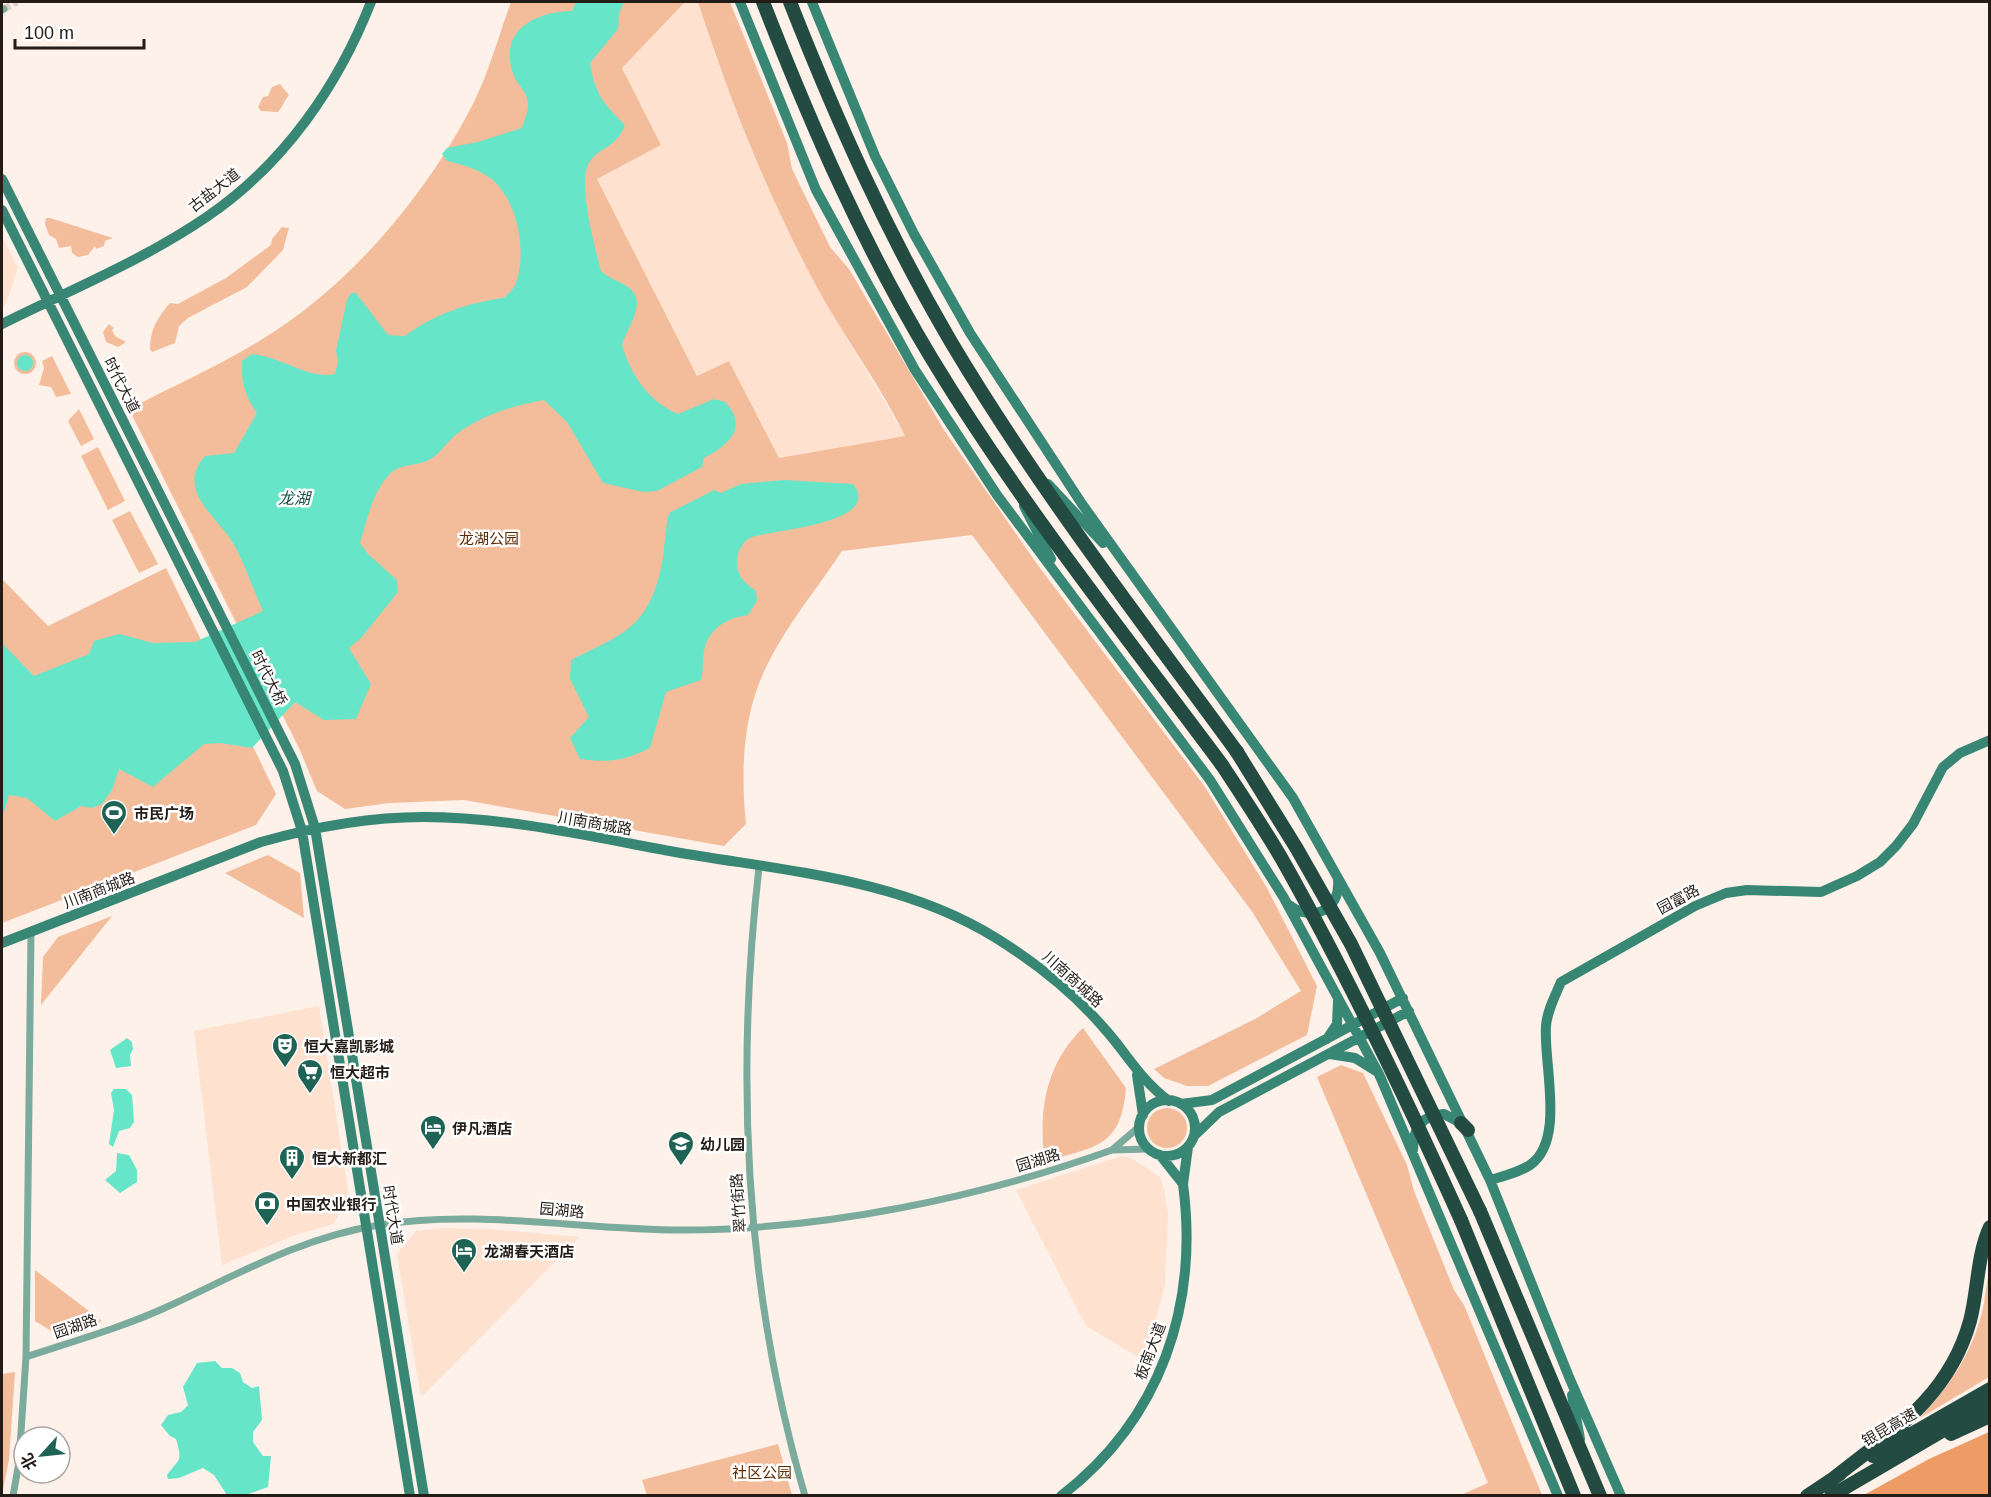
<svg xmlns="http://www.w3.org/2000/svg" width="1991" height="1497" font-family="Helvetica,'Noto Sans SC',sans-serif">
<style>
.built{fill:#fee1cf}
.green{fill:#f3bd9b}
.forest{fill:#ee9c65}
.water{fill:#66e5c8}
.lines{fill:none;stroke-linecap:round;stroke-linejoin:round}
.street-tunnel{stroke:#ddd1ca;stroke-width:7;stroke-dasharray:7 3.5;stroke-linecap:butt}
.street{stroke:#7bab9d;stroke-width:7}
.secondary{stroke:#388674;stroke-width:10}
.highway{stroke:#234b41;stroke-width:14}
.highway-bridge{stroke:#234b41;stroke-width:14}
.labels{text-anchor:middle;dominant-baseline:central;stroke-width:5;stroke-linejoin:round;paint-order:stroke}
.street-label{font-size:15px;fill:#241c17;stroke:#fff}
.park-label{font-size:15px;fill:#5e2b00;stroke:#fff}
.poi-label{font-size:15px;font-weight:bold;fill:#241c17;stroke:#fff;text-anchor:start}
.water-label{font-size:16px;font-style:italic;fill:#194f43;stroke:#fff}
</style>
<rect width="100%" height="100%" fill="#fef1e9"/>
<path class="built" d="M 685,2 L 698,2 L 716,58 L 784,223 L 819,291 L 905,436 L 779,458 L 729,361 L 697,376 L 597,179 L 661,145 L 622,68 Z
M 2,236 L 18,268 L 5,306 L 2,308 Z
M 319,1006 L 349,1197 L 333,1224 L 298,1234 L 222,1265 L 194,1031 Z
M 1122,1156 L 1131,1158 L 1160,1177 L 1164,1188 L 1168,1215 L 1165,1285 L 1145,1361 L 1086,1326 L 1016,1190 Z
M 443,1228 L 488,1229 L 580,1237 L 421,1397 L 397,1254 L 416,1231 Z"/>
<path class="green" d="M 511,2 L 685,2 L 622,68 L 661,145 L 597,179 L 697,376 L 729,361 L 779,458 L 905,436 C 881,386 846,340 819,291 C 769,199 730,101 698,2 L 730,2 L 787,143 L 792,169 L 830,247 L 849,269 L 944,430 L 1037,564 L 1205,787 L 1267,888 L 1317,986 L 1307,1035 L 1208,1086 L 1187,1086 L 1164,1078 L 1154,1069 L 1255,1019 L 1301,991 L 1253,913 L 972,535 L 842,551 C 816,590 782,631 763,674 C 742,720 741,775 746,824 L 724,846 L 464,800 L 389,803 L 345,809 L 317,791 L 299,748 L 129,409 C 179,383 232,360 278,329 C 359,275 428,191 473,104 C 489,72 499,35 511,2 Z
M 280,84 L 289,95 C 284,101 283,106 278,112 L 261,111 L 258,107 L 263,97 L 268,96 L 272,87 Z
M 46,218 L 50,218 L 113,238 L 105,241 L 104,246 L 96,249 L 95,246 L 88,255 L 78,257 L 72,253 L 71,246 L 59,248 L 56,239 L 49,235 L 45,224 Z
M 282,227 L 289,228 L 283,250 L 247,287 L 188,318 L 179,326 L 175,343 L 152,352 L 150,349 C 150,330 157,318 170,303 L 178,304 L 226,278 L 271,245 L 272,239 Z
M 109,324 L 114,328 L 112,330 L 115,336 L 126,342 L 118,347 L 106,342 L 103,332 Z
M14 363a11 11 0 1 1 22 0a11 11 0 1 1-22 0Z
M 52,356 L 71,394 L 56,397 L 51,387 L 39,385 L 44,368 L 42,361 Z
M 79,409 L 94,439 L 81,446 L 68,421 Z
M 98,447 L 125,501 L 108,510 L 81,456 Z
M 130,511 L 158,564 L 139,573 L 112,520 Z
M 166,568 L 276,794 L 256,825 L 2,923 L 2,579 L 48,626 Z
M 268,855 L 300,873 L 304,918 L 225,873 Z
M 112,916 L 41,1005 L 43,957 L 58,937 Z
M 1083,1028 L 1126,1088 C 1121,1149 1094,1146 1045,1162 C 1038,1113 1045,1064 1083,1028 Z
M 1341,1065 L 1363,1073 L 1407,1165 L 1414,1191 L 1454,1290 L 1464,1305 L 1542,1495 L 1461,1495 L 1488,1483 L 1317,1077 Z
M1147 1128a20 20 0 1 1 40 0a20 20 0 1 1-40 0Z
M 35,1270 L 102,1321 L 58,1335 L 35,1321 Z
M 1989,1272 L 1989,1377 L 1920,1418 C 1950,1385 1970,1357 1982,1313 C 1985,1300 1986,1285 1989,1272 Z
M 15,1372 L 9,1460 L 2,1495 L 2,1374 Z
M 778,1444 L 792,1495 L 647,1495 L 642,1480 Z"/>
<path class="forest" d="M 1989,1432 L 1989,1495 L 1864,1495 L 1929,1459 Z"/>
<path class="water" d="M 576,2 L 624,2 L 619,13 L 618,29 L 590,63 C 595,94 603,103 625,125 C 616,148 603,145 590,161 C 576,179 595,248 601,271 C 609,278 616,280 625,285 C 651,300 627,326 622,345 C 631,375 648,401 678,414 L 714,399 L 725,402 C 749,427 729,445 704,458 L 702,467 L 657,491 L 644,492 L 603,483 L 567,422 L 544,400 C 515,405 482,415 458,433 C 446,442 441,454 427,461 C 415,466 398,464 389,475 C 372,493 367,520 360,543 L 368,554 L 397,580 L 398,592 L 362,637 L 349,648 L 371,684 L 356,719 L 324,720 L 295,702 L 252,748 L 220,743 L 204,744 L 153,787 L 119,769 L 112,790 L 102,804 L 92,808 L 81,806 L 55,821 L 27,798 L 9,795 L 2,819 L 2,643 L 34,676 L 89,654 L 94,641 L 119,634 L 153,643 L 195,642 L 263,611 C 253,589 245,564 233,543 C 217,516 175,490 205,456 L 234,453 L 257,413 C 245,397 241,381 242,361 L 252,354 C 280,356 310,380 335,374 L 338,362 L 336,350 L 347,300 L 351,293 L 356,293 L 388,335 L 405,336 C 432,315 470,302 504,298 C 508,294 514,289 516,283 C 527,251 518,203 493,180 C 479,169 463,165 447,161 L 442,154 L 447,148 L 478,142 L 522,128 C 524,121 528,112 528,105 C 528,92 518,86 514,76 C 497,31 534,12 572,11 Z
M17 363a8 8 0 1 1 16 0a8 8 0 1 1-16 0Z
M 784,480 L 853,484 C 885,525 765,530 750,538 C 742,542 737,552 737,561 C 736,575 745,584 756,591 L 757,601 L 748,615 C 729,618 711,626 705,647 C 702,657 704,669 701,680 L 666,692 L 650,748 C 623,761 610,763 580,759 L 570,738 L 589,717 L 570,679 L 571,660 C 619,636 646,629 660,573 C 665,554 664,533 669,513 L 714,490 L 721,493 L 741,484 Z
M 127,1038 L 132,1042 L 133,1049 L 130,1055 L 131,1066 L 116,1068 L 110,1050 Z
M 114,1089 L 126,1089 L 132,1095 L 134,1122 L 130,1128 L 119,1131 L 113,1147 L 109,1144 L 114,1110 L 111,1093 Z
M 117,1153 L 129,1155 L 137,1170 L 137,1182 L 120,1193 L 105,1180 L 116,1171 Z
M 215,1361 L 222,1368 L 232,1368 L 240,1373 L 243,1382 L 252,1388 L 259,1386 L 262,1420 L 253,1432 L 253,1442 L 263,1456 L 271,1456 L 268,1487 L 246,1495 L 227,1495 L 214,1475 L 203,1468 L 179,1478 L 168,1479 L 167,1475 C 179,1458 183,1463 176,1439 L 170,1436 L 161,1425 L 168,1415 L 181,1412 L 188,1405 L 183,1387 L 197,1363 Z"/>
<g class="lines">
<path class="street-tunnel" d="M 4,9 L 17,2"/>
<path class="street" d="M 2,10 L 4,9
M 759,867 C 735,1078 745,1291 805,1496
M 1140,1126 L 1112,1150 L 1149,1149
M 26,1357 C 74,1341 124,1327 169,1306 C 238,1274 303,1237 379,1225 C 480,1209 581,1230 682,1230 C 824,1230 978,1198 1112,1150
M 13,1496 L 19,1462 L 26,1357 L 31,932"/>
<path class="secondary" d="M 740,2 L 816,190 L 915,370 L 997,495 L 1210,780 L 1284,898 L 1379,1074 L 1558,1496
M 812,2 L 875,156 L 914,234 L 970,333 L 1082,504 L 1293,798 L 1380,953 L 1490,1180 L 1569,1377 L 1621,1496
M 2,179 L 295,764 L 315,828 L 424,1496
M 2,210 L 283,771 L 302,831 L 410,1496
M 2,324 C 70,290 144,260 208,216 C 284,164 338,86 371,2
M 1048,484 L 1103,543
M 1024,506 L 1051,559
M 1289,905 C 1312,923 1341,910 1338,880
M 2,943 L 261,842 C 314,827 368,817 423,817 C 508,817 593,837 675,852 C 784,871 900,878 996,938 C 1036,963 1072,991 1103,1027 C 1127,1053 1139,1079 1169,1101
M 1327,1039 L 1337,1024 L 1338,1001
M 1330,1054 L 1355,1058 L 1376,1071
M 1137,1075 L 1143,1115
M1139 1128a28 28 0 1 1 56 0a28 28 0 1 1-56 0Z
M 1181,1104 L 1212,1100 L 1403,998
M 1194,1136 L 1219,1112 L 1409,1011
M 1413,1150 C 1413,1128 1422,1115 1444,1114 L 1461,1123
M 1160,1155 L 1183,1184 L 1188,1147
M 1490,1180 C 1504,1176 1518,1173 1530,1165 C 1566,1140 1543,1063 1546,1026 C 1547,1011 1555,996 1561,982 L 1695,906 L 1726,893 L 1747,890 L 1821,892 L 1857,876 L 1880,862 L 1896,846 L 1913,824 L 1943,767 L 1960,753 L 1990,740
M 1572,1395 L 1580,1439
M 1061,1496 C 1161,1419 1199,1306 1183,1184"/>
<path class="highway" d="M 763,2 C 811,125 863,245 932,359 C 1018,501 1123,632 1222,765
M 790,2 C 837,121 886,231 951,342 C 1036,485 1139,618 1237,752
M 1461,1123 L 1468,1130
M 1480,1211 L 1600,1496
M 1461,1220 L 1574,1496
M 1951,1434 L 1990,1416
M 1873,1456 L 1990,1389
M 1834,1478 C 1892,1432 1949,1397 1970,1321 C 1978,1291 1977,1255 1990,1227
M 1807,1496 L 1840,1474
M 1831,1496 L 1990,1403"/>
<path class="highway-bridge" d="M 1237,752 L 1297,849 L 1351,944 L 1480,1211
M 1222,765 C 1243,797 1264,828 1283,861 C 1349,978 1406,1098 1461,1220"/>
</g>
<defs>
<symbol id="stadium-pin" viewBox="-11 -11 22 30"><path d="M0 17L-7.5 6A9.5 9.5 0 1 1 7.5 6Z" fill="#1f6354" stroke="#fff"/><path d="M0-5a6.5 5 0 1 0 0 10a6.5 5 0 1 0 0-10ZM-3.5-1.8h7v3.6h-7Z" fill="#fff"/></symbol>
<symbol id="theatre-pin" viewBox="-11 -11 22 30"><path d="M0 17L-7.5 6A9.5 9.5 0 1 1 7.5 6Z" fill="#1f6354" stroke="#fff"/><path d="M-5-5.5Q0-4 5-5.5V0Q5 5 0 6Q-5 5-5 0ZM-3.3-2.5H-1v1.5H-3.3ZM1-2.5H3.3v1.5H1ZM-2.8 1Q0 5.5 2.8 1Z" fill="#fff"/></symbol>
<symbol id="supermarket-pin" viewBox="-11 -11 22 30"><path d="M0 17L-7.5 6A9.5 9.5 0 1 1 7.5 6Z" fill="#1f6354" stroke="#fff"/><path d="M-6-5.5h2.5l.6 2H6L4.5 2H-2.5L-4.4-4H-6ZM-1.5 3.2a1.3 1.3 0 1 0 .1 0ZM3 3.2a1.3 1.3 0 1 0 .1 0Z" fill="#fff"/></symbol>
<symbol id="hotel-pin" viewBox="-11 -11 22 30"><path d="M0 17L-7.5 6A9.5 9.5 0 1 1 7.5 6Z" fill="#1f6354" stroke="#fff"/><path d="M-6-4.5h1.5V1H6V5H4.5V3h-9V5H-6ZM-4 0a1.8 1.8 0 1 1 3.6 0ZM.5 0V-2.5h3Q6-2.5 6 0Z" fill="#fff"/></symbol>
<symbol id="school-pin" viewBox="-11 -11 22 30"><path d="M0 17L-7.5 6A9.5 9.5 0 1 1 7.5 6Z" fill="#1f6354" stroke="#fff"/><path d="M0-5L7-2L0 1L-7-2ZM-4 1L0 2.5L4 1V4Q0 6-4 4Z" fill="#fff"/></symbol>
<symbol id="building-pin" viewBox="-11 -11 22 30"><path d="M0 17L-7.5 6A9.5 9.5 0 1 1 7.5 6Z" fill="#1f6354" stroke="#fff"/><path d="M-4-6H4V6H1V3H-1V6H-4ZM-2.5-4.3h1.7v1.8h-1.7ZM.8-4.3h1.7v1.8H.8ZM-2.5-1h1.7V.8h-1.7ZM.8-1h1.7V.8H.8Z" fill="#fff"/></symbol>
<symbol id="bank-pin" viewBox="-11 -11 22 30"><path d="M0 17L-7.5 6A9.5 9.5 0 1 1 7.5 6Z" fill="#1f6354" stroke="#fff"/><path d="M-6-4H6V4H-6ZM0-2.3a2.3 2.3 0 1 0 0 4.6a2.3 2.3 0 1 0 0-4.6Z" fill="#fff"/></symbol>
</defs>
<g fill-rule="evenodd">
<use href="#stadium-pin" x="99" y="798" width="30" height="40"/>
<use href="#theatre-pin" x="270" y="1031" width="30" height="40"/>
<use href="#supermarket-pin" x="295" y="1057" width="30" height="40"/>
<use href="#hotel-pin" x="418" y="1113" width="30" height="40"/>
<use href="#school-pin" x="666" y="1129" width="30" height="40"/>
<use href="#building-pin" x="277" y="1143" width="30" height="40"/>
<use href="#bank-pin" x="252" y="1189" width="30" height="40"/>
<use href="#hotel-pin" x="449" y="1236" width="30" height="40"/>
</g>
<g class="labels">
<g class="street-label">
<text transform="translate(214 190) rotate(-38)">古盐大道</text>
<text transform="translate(122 385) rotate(63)">时代大道</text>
<text transform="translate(269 678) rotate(63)">时代大桥</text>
<text transform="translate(595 823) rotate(10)">川南商城路</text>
<text transform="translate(99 890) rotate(-21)">川南商城路</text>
<text transform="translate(1678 899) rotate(-28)">园富路</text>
<text transform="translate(1073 979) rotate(42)">川南商城路</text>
<text transform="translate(1038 1160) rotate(-17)">园湖路</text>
<text transform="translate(738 1203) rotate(-94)">翠竹街路</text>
<text transform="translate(562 1210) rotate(5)">园湖路</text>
<text transform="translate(393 1215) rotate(81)">时代大道</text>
<text transform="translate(75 1326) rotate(-19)">园湖路</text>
<text transform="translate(1150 1351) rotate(-69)">板南大道</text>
<text transform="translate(1889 1427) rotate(-30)">银昆高速</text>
</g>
<g class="park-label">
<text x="489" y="538">龙湖公园</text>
<text x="762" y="1472">社区公园</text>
</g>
<g class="poi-label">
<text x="134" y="813">市民广场</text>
<text x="304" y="1046">恒大嘉凯影城</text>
<text x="330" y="1072">恒大超市</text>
<text x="452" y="1128">伊凡酒店</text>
<text x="700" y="1144">幼儿园</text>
<text x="312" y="1158">恒大新都汇</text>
<text x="286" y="1204">中国农业银行</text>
<text x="484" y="1251">龙湖春天酒店</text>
</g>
<g class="water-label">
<text x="294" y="498">龙湖</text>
</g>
</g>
<rect width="1991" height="1497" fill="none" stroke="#241c17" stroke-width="6"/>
<g transform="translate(42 1455) rotate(243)"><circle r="28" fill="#ffffff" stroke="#a7a4a2" stroke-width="1.5"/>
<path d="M0-4.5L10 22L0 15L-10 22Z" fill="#1f6354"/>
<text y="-9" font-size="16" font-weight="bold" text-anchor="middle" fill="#241c17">北</text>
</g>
<path d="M15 39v9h129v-9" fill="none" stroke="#241c17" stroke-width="3"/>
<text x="24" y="39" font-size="18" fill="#241c17" stroke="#ffffff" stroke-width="4.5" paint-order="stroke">100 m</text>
</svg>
